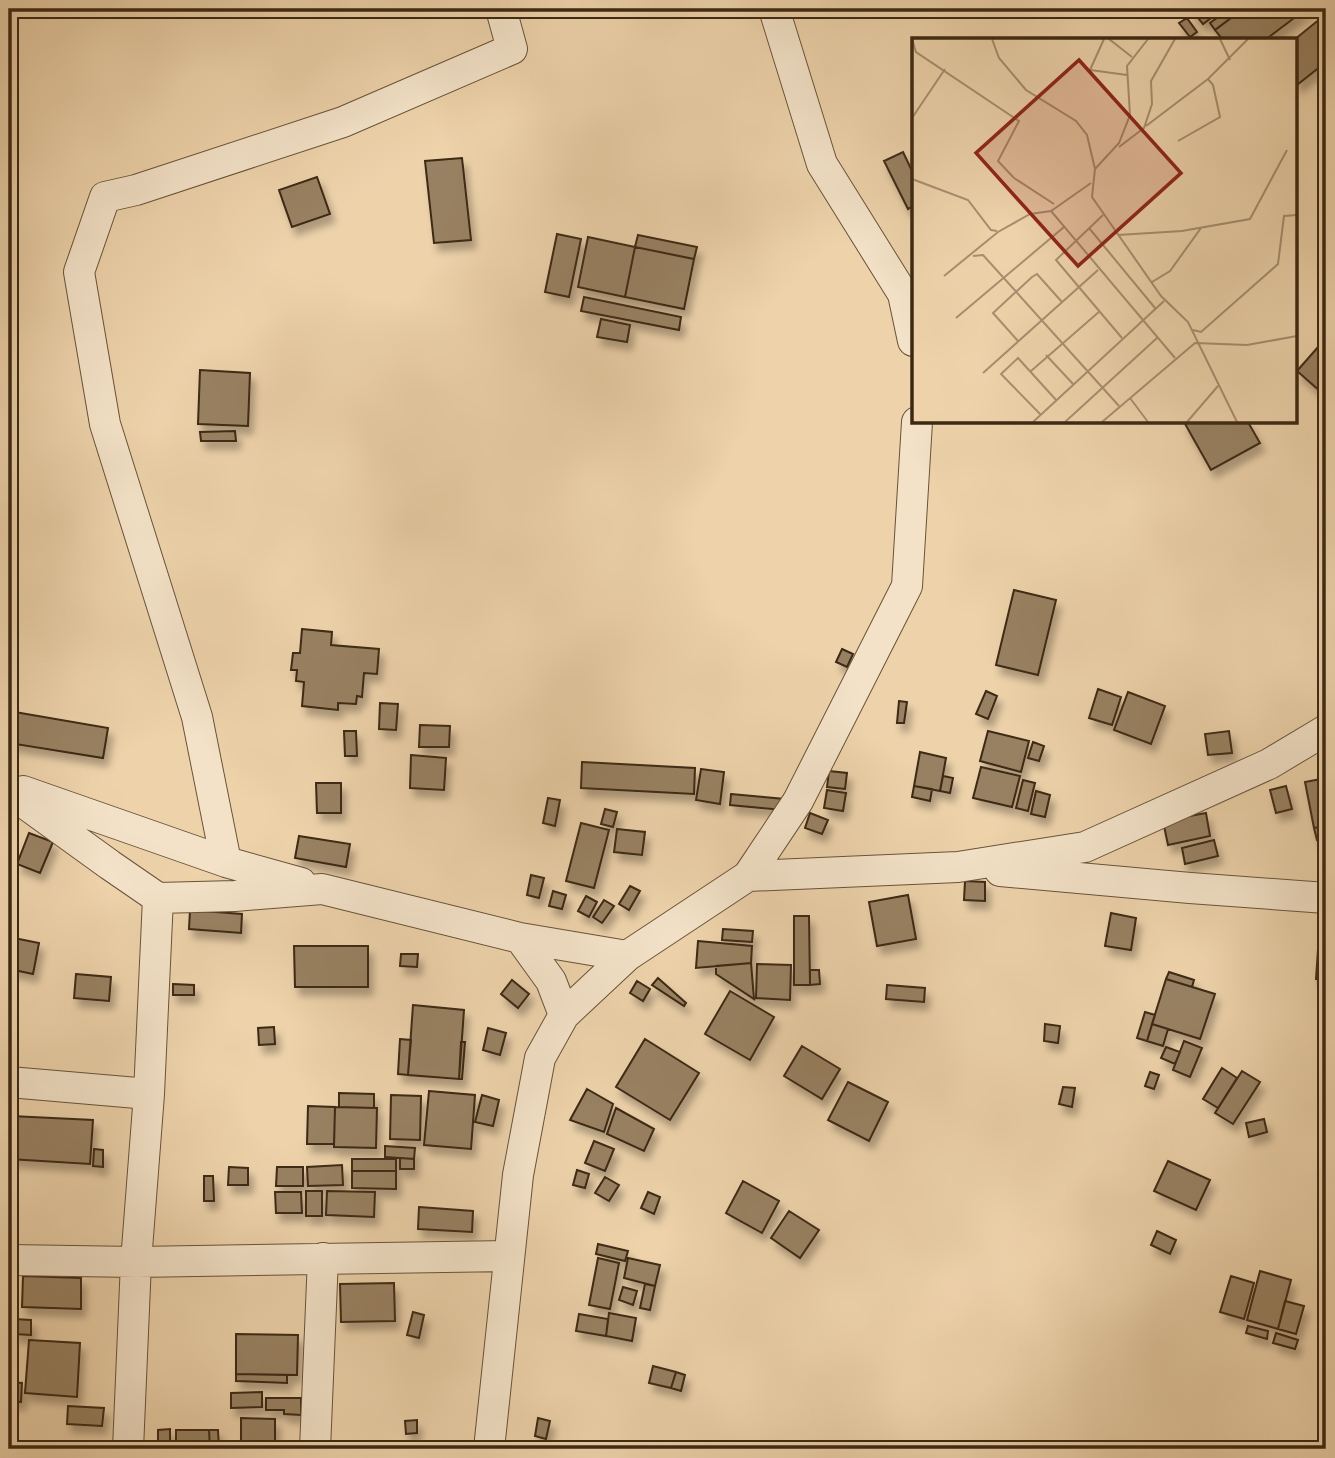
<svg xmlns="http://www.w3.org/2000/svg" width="1335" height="1458" font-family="Alegreya,serif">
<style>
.building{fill:#988162;stroke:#3c2913;stroke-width:2;filter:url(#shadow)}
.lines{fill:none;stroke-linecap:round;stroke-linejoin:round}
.minor-casing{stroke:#685339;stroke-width:32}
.minor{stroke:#f3e2c8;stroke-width:30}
.inset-road{fill:none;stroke:#a68e6e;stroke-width:2}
.view{fill:#8f2418;fill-opacity:0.15;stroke:#8f2418;stroke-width:3.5}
.inset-edge{fill:none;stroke:#3c2913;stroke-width:3.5}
</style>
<defs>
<filter id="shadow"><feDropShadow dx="4.5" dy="8" stdDeviation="3.5" flood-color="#0004"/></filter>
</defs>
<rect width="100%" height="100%" fill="#edd2aa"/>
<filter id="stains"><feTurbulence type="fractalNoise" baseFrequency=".00286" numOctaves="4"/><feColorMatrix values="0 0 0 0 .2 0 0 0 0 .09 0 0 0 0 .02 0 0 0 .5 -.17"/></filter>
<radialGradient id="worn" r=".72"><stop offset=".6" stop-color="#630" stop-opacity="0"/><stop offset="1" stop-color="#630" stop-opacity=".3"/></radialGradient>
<path class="building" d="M 1191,9 L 1223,9 L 1203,24 Z
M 1229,9 L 1243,9 L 1215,30 L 1210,23 Z
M 1243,9 L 1306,9 L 1265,40 L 1223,40 L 1215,30 Z
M 1326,14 L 1326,62 L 1297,85 L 1295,82 L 1294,40 Z
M 1187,18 L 1197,32 L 1190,37 L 1179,23 Z
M 903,152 L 913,173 L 913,206 L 908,209 L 884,161 Z
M 462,158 L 471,240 L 434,243 L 425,161 Z
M 317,177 L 330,214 L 292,227 L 279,190 Z
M 557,234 L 581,239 L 569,297 L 545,292 Z
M 638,235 L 697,247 L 694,259 L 635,247 Z
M 588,237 L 635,247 L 625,297 L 578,287 Z
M 635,247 L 694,259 L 684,309 L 625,297 Z
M 584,297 L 681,317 L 679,330 L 581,311 Z
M 601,319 L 630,325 L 627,342 L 597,337 Z
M 1326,338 L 1326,386 L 1321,392 L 1297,371 Z
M 200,370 L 250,373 L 248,426 L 198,424 Z
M 1184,422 L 1248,422 L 1260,443 L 1211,470 Z
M 235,431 L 236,441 L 201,441 L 200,432 Z
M 1014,590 L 1056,600 L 1038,675 L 996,665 Z
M 302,629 L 332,632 L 331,645 L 379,649 L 377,674 L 364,673 L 362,697 L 357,696 L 356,704 L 338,703 L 338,710 L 302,706 L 304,682 L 296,681 L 297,670 L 291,670 L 293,653 L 300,653 Z
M 842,649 L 853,654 L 847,667 L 836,662 Z
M 1098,689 L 1121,697 L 1112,725 L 1089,718 Z
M 986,691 L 997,696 L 988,719 L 976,714 Z
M 1128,692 L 1165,706 L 1151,744 L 1114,730 Z
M 899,701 L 907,702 L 904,723 L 897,723 Z
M 380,703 L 398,704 L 396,730 L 379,729 Z
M 9,711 L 108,728 L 103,758 L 9,743 Z
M 420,725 L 450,726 L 449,747 L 419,747 Z
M 344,731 L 356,731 L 357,756 L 345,756 Z
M 988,731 L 1029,741 L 1021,772 L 980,761 Z
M 1229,731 L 1232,753 L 1208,755 L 1205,734 Z
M 1033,742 L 1044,746 L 1039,761 L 1028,758 Z
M 920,752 L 946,758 L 940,791 L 914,786 Z
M 411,755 L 446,758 L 444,790 L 410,788 Z
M 582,762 L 695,768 L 694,794 L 581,788 Z
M 981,767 L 1020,776 L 1012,807 L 973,798 Z
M 701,769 L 724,772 L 720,804 L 696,800 Z
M 829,771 L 847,773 L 845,789 L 827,787 Z
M 943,776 L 953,778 L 950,793 L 940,791 Z
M 1326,778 L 1326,826 L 1314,828 L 1305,782 Z
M 1023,780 L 1035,783 L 1028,811 L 1016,808 Z
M 316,783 L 341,783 L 341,813 L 317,813 Z
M 914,786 L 932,789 L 930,801 L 912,797 Z
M 1286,786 L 1292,809 L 1276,813 L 1270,790 Z
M 827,790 L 846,793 L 843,811 L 824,808 Z
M 1036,791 L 1050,795 L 1045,817 L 1031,814 Z
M 731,794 L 784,799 L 783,810 L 730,805 Z
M 548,798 L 560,800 L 555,826 L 543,823 Z
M 605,809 L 617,812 L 613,827 L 601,824 Z
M 810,813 L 828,820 L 822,834 L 805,828 Z
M 1206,813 L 1210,836 L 1168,845 L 1163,821 Z
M 581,823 L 609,830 L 594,888 L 566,881 Z
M 1326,826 L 1326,838 L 1317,840 L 1314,828 Z
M 617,829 L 645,832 L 642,855 L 614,852 Z
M 29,833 L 53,842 L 40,873 L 17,864 Z
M 299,836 L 350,844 L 346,867 L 295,858 Z
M 1214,840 L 1218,856 L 1185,864 L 1182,848 Z
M 531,875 L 544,878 L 539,898 L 527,895 Z
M 965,881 L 985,882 L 985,901 L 964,900 Z
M 630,886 L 640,891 L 629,910 L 619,904 Z
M 553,891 L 566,895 L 562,909 L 549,906 Z
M 908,895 L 916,939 L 877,946 L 869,902 Z
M 586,896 L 597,902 L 589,917 L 578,911 Z
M 604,900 L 614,906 L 602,923 L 593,917 Z
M 190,910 L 242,914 L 241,933 L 189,929 Z
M 1111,913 L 1136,918 L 1131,950 L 1105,946 Z
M 794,916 L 809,916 L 810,985 L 794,985 Z
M 723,929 L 753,931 L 752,942 L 722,940 Z
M 1319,935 L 1326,936 L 1326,980 L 1316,979 Z
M 9,937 L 39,943 L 33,974 L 9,969 Z
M 698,941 L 752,946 L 751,963 L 696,968 Z
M 294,946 L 368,946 L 368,987 L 295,987 Z
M 401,954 L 418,954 L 417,967 L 400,966 Z
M 751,963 L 754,999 L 716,974 L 716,966 Z
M 757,964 L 791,965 L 790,1000 L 756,998 Z
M 810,970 L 819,970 L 820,984 L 810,985 Z
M 1169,972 L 1194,980 L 1192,987 L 1166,979 Z
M 76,974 L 111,977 L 109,1001 L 74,998 Z
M 658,978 L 686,1003 L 684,1006 L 652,985 Z
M 1166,979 L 1215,994 L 1200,1039 L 1152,1024 Z
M 512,980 L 529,994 L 518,1008 L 501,994 Z
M 637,981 L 650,989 L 643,1001 L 630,993 Z
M 173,984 L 194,985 L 194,995 L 173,995 Z
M 887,985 L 925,988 L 924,1002 L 886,999 Z
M 730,991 L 774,1017 L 750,1060 L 705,1034 Z
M 413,1005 L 464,1010 L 459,1079 L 408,1075 Z
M 1145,1012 L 1155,1015 L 1147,1041 L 1137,1038 Z
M 1045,1024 L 1060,1026 L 1058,1043 L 1044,1041 Z
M 1152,1024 L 1168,1029 L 1163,1046 L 1147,1041 Z
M 274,1027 L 275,1044 L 259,1045 L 258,1028 Z
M 488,1028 L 506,1033 L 500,1055 L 483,1050 Z
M 400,1039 L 411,1040 L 408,1075 L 398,1074 Z
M 645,1039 L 699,1073 L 670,1120 L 616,1087 Z
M 1184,1041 L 1202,1048 L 1190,1077 L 1173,1070 Z
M 461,1042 L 465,1042 L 462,1079 L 459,1079 Z
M 802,1046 L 840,1069 L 822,1099 L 784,1076 Z
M 1166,1047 L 1180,1052 L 1175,1064 L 1161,1058 Z
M 1222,1068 L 1237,1078 L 1218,1108 L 1203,1099 Z
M 1242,1071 L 1260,1082 L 1233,1124 L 1215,1113 Z
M 1150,1072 L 1159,1075 L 1154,1089 L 1145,1086 Z
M 848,1082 L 888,1102 L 869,1141 L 828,1120 Z
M 1063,1087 L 1075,1088 L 1072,1107 L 1059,1104 Z
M 587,1089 L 613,1104 L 604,1132 L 570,1120 Z
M 429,1091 L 475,1095 L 471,1149 L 424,1145 Z
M 339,1093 L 374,1094 L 374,1108 L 339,1107 Z
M 391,1095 L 421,1096 L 420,1140 L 390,1139 Z
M 482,1095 L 499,1100 L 493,1126 L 475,1122 Z
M 308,1106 L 335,1107 L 334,1144 L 307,1144 Z
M 335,1107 L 377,1108 L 376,1148 L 334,1147 Z
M 616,1108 L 654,1129 L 644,1151 L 607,1134 Z
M 11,1116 L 93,1120 L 90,1164 L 9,1159 Z
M 1264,1119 L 1267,1132 L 1249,1137 L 1246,1123 Z
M 594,1141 L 614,1149 L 605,1171 L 585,1163 Z
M 385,1146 L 415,1148 L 414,1159 L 385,1157 Z
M 94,1149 L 103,1150 L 103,1167 L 93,1166 Z
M 400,1158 L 414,1159 L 414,1169 L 400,1169 Z
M 352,1159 L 396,1159 L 396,1171 L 352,1171 Z
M 1168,1161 L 1210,1180 L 1196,1210 L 1154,1191 Z
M 342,1165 L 343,1185 L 308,1186 L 307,1167 Z
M 229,1167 L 248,1168 L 248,1185 L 228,1185 Z
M 277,1167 L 303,1167 L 303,1186 L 276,1186 Z
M 577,1170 L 589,1174 L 585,1188 L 573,1185 Z
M 352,1171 L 396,1171 L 396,1189 L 352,1188 Z
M 204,1176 L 213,1176 L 214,1201 L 204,1201 Z
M 605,1177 L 619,1185 L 609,1201 L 595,1193 Z
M 743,1181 L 779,1201 L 762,1233 L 726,1213 Z
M 306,1191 L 322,1191 L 322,1216 L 306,1216 Z
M 327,1191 L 375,1192 L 374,1217 L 326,1215 Z
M 275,1192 L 301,1192 L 302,1213 L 276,1213 Z
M 648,1192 L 660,1197 L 654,1214 L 641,1208 Z
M 419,1207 L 473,1211 L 472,1232 L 418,1229 Z
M 789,1211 L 819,1230 L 800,1258 L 771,1238 Z
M 1157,1231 L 1176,1240 L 1170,1254 L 1151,1245 Z
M 598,1244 L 628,1251 L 625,1261 L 596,1254 Z
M 598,1258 L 619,1263 L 610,1309 L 589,1305 Z
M 628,1258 L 660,1265 L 655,1286 L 624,1278 Z
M 1260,1271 L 1291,1280 L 1278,1329 L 1247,1320 Z
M 23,1276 L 81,1278 L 81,1309 L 22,1307 Z
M 1231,1276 L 1254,1283 L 1244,1319 L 1220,1312 Z
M 394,1283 L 395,1321 L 341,1322 L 340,1284 Z
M 645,1284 L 655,1286 L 650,1310 L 640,1308 Z
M 623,1287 L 637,1291 L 633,1305 L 619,1300 Z
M 1285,1301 L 1304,1306 L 1296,1334 L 1278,1329 Z
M 413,1312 L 424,1315 L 419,1338 L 407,1335 Z
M 609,1313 L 636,1318 L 632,1341 L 606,1336 Z
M 579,1314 L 608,1319 L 606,1336 L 576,1331 Z
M 14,1319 L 31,1320 L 31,1335 L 14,1334 Z
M 1248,1326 L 1268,1331 L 1267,1339 L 1246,1333 Z
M 1276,1333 L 1298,1340 L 1295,1349 L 1273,1343 Z
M 236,1334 L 298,1335 L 297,1375 L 236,1374 Z
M 29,1340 L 80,1343 L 77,1397 L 25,1393 Z
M 653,1366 L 676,1372 L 671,1388 L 649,1383 Z
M 676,1372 L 685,1375 L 681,1391 L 671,1388 Z
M 236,1374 L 287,1375 L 287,1383 L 236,1381 Z
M 9,1382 L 22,1383 L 21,1402 L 9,1401 Z
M 262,1392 L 262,1407 L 231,1408 L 231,1393 Z
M 266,1398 L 301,1398 L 301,1415 L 284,1414 L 284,1410 L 266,1410 Z
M 68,1406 L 104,1408 L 102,1426 L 67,1424 Z
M 241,1418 L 275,1419 L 275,1449 L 241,1449 Z
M 538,1418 L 550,1421 L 546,1439 L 535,1436 Z
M 417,1420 L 417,1433 L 406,1434 L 405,1421 Z
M 170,1429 L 170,1444 L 158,1444 L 158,1430 Z
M 176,1430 L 209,1430 L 210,1449 L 176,1449 Z
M 209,1430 L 218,1430 L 219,1449 L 210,1449 Z"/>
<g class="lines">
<defs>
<path id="minor" d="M 774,9 L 822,164 L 903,294 L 913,341
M 23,791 L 226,862 L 301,883
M 9,792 L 110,865 L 158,898 L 235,896 L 322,889 L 520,938 L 627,956
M 226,862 L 197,717 L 105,424 L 79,272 L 105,197 L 136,190 L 343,122 L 512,49 L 501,9
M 1000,871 L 1190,888 L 1326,898
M 748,876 L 798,801 L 907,586 L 917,422
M 520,938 L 551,981 L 564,1015
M 9,1082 L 149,1094
M 9,1260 L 136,1262 L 508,1256
M 128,1449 L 136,1262 L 149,1094 L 158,898
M 315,1449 L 323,1258
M 489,1449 L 518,1175 L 540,1058 L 564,1015 L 627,956 L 748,876 L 958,867 L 1085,847 L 1269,764 L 1326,730"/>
</defs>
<use href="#minor" class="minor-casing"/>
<use href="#minor" class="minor"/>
</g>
<g transform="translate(912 38)">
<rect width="385" height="385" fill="#edd2aa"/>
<path class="inset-road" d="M 0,1 L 4,14 L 107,83 L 86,123 L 102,140 L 142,166M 80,1 L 87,20 L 114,52 L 164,83 L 175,97 L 183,131M 192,1 L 178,32 L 215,37M 197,1 L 220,19M 236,1 L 215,28 L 218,77 L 207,105 L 183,131 L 180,159 L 249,258 L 276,284 L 325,384M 308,1 L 318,22M 0,80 L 33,31M 234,88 L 296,41 L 336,1M 266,103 L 308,79 L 301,47 L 296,41M 207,109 L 232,90 L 240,66 L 239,43 L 263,1M 0,141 L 56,162 L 79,192 L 85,193M 139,173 L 263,320M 191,177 L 144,222 L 210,300M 177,190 L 243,270M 206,197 L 270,193 L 338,181 L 375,112M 61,218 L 71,217 L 207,368M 32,238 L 86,194 L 118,176 L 139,173 L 179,145M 240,244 L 258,233 L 289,190M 44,280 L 152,189M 281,292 L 289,294 L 366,226 L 372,178 L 385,177M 107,304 L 81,275 L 120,239 L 125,236 L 150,264M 134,317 L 162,347M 119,333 L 188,273M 71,335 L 186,232M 218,360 L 236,384M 129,377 L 89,336 L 106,320 L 145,363M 121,384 L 252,263M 153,384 L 245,300M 190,384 L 283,305 L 335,307 L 385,298M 275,384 L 306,348"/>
<path class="view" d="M 167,22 L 269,135 L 166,228 L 64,115 Z"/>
<rect width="385" height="385" class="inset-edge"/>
</g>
<rect width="1335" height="1458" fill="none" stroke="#edd2aa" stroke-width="35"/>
<rect x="10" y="10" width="1314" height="1437" fill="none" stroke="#3c2913" stroke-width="3.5"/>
<rect x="18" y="18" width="1300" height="1423" fill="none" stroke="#3c2913" stroke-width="2"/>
<rect width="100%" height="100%" filter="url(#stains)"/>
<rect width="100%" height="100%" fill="url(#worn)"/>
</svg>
